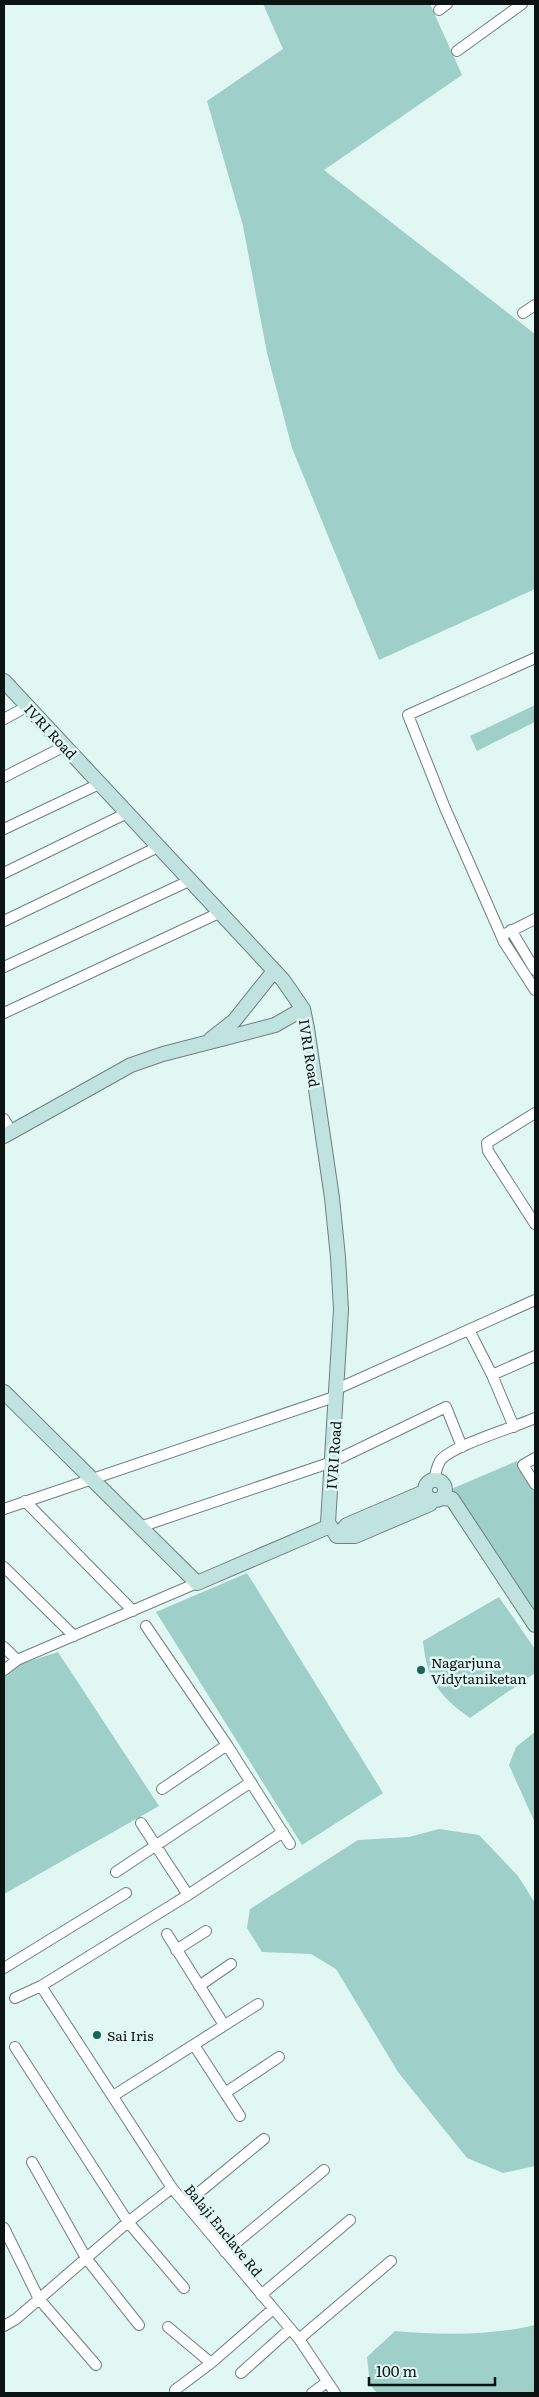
<svg xmlns="http://www.w3.org/2000/svg" width="539" height="2397" font-family="Literata,serif">
<style>
.green{fill:#9fcfc9}
.lines{fill:none;stroke-linecap:round;stroke-linejoin:round}
.street-casing{stroke:#6d817e;stroke-width:12}
.secondary-casing{stroke:#6d817e;stroke-width:16}
.street{stroke:#fff;stroke-width:10}
.secondary{stroke:#c0e3e0;stroke-width:14}
.poi-dot{fill:#17645d;stroke:#e1f7f4;stroke-width:2}
.labels{text-anchor:middle;dominant-baseline:central;stroke-width:5;stroke-linejoin:round;paint-order:stroke}
.street-label{font-size:14px;fill:#0c1313;stroke:#e1f7f4}
.poi-label{font-size:14px;fill:#0c1313;stroke:#e1f7f4;text-anchor:start}
</style>
<rect width="100%" height="100%" fill="#e1f7f4"/>
<path class="green" d="M 263,4 L 430,4 L 462,75 L 324,170 L 535,334 L 535,589 L 379,660 L 292,448 L 267,353 L 243,226 L 207,101 L 283,49 Z
M 535,705 L 535,722 L 477,751 L 470,736 Z
M 517,1461 L 535,1491 L 535,1615 L 449,1490 Z
M 247,1573 L 383,1793 L 302,1845 L 156,1612 Z
M 499,1597 L 535,1649 L 535,1673 L 470,1718 C 438,1695 427,1680 423,1641 Z
M 58,1652 L 159,1806 L 4,1894 L 4,1677 L 21,1664 Z
M 535,1732 L 535,1823 L 509,1765 L 516,1747 Z
M 439,1829 L 479,1835 L 518,1876 L 535,1903 L 535,2166 L 503,2173 L 467,2158 L 398,2072 L 336,1969 L 311,1954 L 262,1952 L 247,1928 L 250,1909 L 358,1840 L 409,1837 Z
M 535,2325 L 535,2393 L 377,2393 L 370,2385 L 367,2357 L 395,2331 C 442,2335 489,2336 535,2325 Z"/>
<g class="lines">
<defs>
<path id="street" d="M 439,10 L 447,4
M 457,51 L 522,4
M 523,313 L 535,305
M 535,658 L 408,715 L 445,808 L 504,942 L 535,990
M 4,719 L 28,706
M 4,777 L 65,746
M 4,829 L 99,784
M 4,873 L 127,813
M 4,921 L 158,847
M 511,930 L 535,970
M 507,933 L 535,919
M 4,967 L 189,881
M 4,1013 L 219,913
M 535,1113 L 487,1143 L 488,1151 L 535,1224
M 4,1119 L 11,1131
M 469,1330 L 492,1375 L 514,1427
M 492,1375 L 535,1356
M 337,1389 L 535,1300
M 535,1458 L 523,1465 L 535,1484
M 435,1480 C 435,1473 437,1467 440,1461 C 450,1446 516,1427 535,1418
M 25,1501 L 133,1611
M 4,1509 L 337,1396
M 140,1527 L 332,1462 L 446,1407 L 462,1447
M 4,1567 L 74,1636
M 146,1626 L 227,1745 L 290,1844
M 4,1647 L 17,1660
M 4,1670 L 17,1660 L 197,1583
M 162,1789 L 227,1745
M 116,1872 L 251,1782
M 188,1895 L 283,1832
M 167,1934 L 224,2025
M 176,1950 L 206,1931
M 4,1968 L 126,1893
M 41,1986 L 172,2188
M 199,1986 L 231,1964
M 15,1998 L 41,1986 L 188,1895 L 141,1823
M 194,2045 L 240,2116
M 15,2047 L 128,2222 L 184,2288
M 225,2093 L 279,2057
M 113,2096 L 258,2004
M 32,2162 L 86,2258 L 139,2325
M 185,2204 L 264,2139
M 4,2228 L 39,2299 L 96,2365
M 225,2252 L 324,2170
M 261,2295 L 350,2220
M 4,2326 L 16,2319 L 128,2222 L 172,2188 L 299,2339 L 391,2261
M 168,2327 L 211,2363 L 273,2309
M 299,2339 L 335,2393
M 241,2373 L 290,2329
M 175,2390 L 211,2363
M 312,2393 L 327,2382"/>
<path id="secondary" d="M 4,681 L 283,980 L 303,1009 L 307,1028 L 332,1198 L 338,1257 L 341,1309 L 328,1523 L 337,1536 L 355,1536 L 430,1504 L 432,1500
M 211,1039 L 234,1021 L 274,971
M 4,1136 L 131,1065 L 163,1054 L 275,1025 L 303,1009
M 4,1392 L 197,1583 L 330,1526
M425 1490a10 10 0 1 1 20 0a10 10 0 1 1-20 0Z
M 442,1498 L 452,1499 L 535,1625
M 337,1536 L 347,1525 L 424,1492"/>
</defs>
<use href="#street" class="street-casing"/>
<use href="#secondary" class="secondary-casing"/>
<use href="#street" class="street"/>
<use href="#secondary" class="secondary"/>
</g>
<g class="poi-dot">
<circle cx="421" cy="1670" r="5"/>
<circle cx="97" cy="2035" r="5"/>
</g>
<g class="labels">
<g class="street-label">
<text transform="translate(51 731) rotate(47)">IVRI Road</text>
<text transform="translate(310 1053) rotate(81)">IVRI Road</text>
<text transform="translate(333 1455) rotate(-86)">IVRI Road</text>
<text transform="translate(224 2230) rotate(51)">Balaji Enclave Rd</text>
</g>
<g class="poi-label">
<text x="431" y="1662">Nagarjuna<tspan x="431" dy="16">Vidytaniketan</tspan></text>
<text x="107" y="2035">Sai Iris</text>
</g>
</g>
<rect width="539" height="2397" fill="none" stroke="#0c1313" stroke-width="10"/>
<path d="M369 2377v8h126v-8" fill="none" stroke="#0c1313" stroke-width="2.5"/>
<text x="376" y="2377" font-size="15" fill="#0c1313" stroke="#e1f7f4" stroke-width="4" paint-order="stroke">100 m</text>
</svg>
